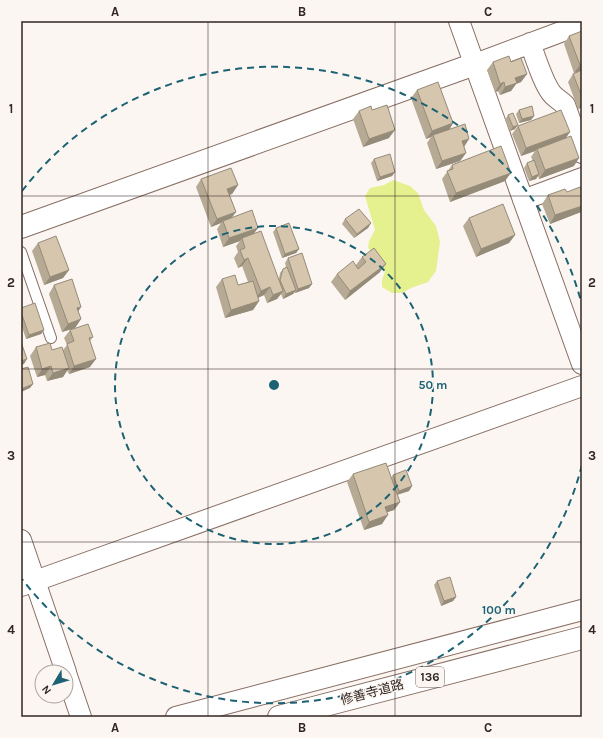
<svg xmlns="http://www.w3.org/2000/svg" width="603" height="738" font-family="Karla,'Noto Sans JP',sans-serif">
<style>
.green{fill:#e5f08f}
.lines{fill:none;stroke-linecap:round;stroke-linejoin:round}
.lane-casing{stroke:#886e63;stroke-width:12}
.street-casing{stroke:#886e63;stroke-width:22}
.secondary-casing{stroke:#886e63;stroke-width:24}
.highway-casing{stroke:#886e63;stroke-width:24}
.lane{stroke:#fff;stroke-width:10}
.street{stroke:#fff;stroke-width:20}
.secondary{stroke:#fff;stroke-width:22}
.highway{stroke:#fff;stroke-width:22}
.wall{fill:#b7aa95}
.shaded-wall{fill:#958b79}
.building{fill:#d5c6ad;stroke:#958b79}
.grid{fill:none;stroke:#322722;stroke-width:1;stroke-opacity:0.55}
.ring{fill:none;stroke:#1c6273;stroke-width:2;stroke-dasharray:7 5}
.labels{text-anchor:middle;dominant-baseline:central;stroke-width:3;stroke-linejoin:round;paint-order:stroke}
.shield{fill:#fcf6f3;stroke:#6f6561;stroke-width:1}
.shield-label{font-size:12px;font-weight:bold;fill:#322722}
.street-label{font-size:13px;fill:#322722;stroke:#fcf6f3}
.centre{fill:#1c6273;stroke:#fcf6f3;stroke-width:2}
.ring-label{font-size:12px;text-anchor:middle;font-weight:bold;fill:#1c6273;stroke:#fcf6f3;stroke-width:3;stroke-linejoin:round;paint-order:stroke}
.neatline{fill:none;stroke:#322722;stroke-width:1.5}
.grid-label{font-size:13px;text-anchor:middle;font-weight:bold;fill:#322722}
</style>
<rect width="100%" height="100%" fill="#fcf6f3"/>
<path class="green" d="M 393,180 L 410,186 L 418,193 L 424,210 L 436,226 L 440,242 L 436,271 L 428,282 L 411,288 L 402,293 L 392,293 L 382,287 L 382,280 L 385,271 L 376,256 L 368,248 L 369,241 L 375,230 L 365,196 L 370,188 L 384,185 Z"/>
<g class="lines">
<defs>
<path id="lane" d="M 21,252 L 51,338"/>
<path id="street" d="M 459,21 L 582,364
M 530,43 C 535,56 544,86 553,95 C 557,99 561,101 565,105 L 582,153
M 475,64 L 582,24
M 523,200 L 582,178
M 21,540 L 66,672
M 21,586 L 582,386
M 66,673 L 81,717
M 176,717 L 582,610"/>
<path id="secondary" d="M 21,227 L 475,64"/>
<path id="highway" d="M 279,717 L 582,638"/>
</defs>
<use href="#lane" class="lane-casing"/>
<use href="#street" class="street-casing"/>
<use href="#secondary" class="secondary-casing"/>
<use href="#highway" class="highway-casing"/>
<use href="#lane" class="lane"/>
<use href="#street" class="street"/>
<use href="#secondary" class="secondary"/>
<use href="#highway" class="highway"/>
</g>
<path class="wall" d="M 582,31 L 582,70 L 574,73 L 564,44 L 569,36 Z
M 493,62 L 511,62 L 527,74 L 521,82 L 516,84 L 511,91 L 500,95 L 498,91 L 495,92 L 487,70 Z
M 582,70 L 582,107 L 578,109 L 568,82 L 573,74 Z
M 417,90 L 453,123 L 449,130 L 464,147 L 466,153 L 460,161 L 436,169 L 427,143 L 431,137 L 426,139 L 411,98 Z
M 519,110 L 534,116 L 531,120 L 519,123 L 516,114 Z
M 359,111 L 389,138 L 363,147 L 353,119 Z
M 508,115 L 515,129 L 510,131 L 505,120 Z
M 518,126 L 566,138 L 574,166 L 539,179 L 538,176 L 536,179 L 529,181 L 524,168 L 527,163 L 533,161 L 531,157 L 535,151 L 521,156 L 512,134 Z
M 374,159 L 395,172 L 392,176 L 377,181 L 371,163 Z
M 452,165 L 505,181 L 450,202 L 442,179 Z
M 201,179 L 238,185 L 232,194 L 229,195 L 236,212 L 231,218 L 258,228 L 254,233 L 279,279 L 280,273 L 283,269 L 286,267 L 285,263 L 288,258 L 312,284 L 309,288 L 295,293 L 295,292 L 293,294 L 283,299 L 281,294 L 277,299 L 267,303 L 264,295 L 258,298 L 259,301 L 253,310 L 225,318 L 216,287 L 222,279 L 238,285 L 248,282 L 242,266 L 238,268 L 234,258 L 238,252 L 236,246 L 240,241 L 223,247 L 217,229 L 221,223 L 211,227 L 196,187 Z
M 567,192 L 581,212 L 550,224 L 542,204 L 548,195 Z
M 469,218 L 515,235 L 509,243 L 476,257 L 463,226 Z
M 345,219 L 371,223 L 368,228 L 354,238 L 342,224 Z
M 276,228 L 299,249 L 296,253 L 282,258 L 273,232 Z
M 38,243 L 69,270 L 63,278 L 44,285 L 32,251 Z
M 362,257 L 380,272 L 345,300 L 331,282 L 337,274 L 356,265 Z
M 54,285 L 81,307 L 78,311 L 81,319 L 75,328 L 62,332 L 49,294 Z
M 21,308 L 44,330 L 41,334 L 26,339 L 21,324 Z
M 70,330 L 93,337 L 90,341 L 90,367 L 69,374 L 67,370 L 63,377 L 47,381 L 45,375 L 37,377 L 30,356 L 36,347 L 52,350 L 63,350 L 67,345 L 64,338 Z
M 353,474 L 391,478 L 393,475 L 412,486 L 409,491 L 397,495 L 400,502 L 394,510 L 387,512 L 382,524 L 364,530 L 347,482 Z
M 437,581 L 456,597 L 453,601 L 441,606 L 434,585 Z"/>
<path class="shaded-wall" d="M 582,64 L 582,70 L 574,73 L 580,65 Z
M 527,74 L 521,82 L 516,84 L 511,91 L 500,95 L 505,87 L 515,78 Z
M 504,82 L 498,91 L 495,92 L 500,84 Z
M 582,103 L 582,107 L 578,109 Z
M 534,116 L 531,120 L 519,123 L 522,119 Z
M 453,123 L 448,132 L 433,135 L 431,137 L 426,139 L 432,131 Z
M 518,125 L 515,129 L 510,131 L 513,127 Z
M 395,130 L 389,138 L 363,147 L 369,139 Z
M 570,132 L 564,141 L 537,149 L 535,151 L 521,156 L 526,148 Z
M 469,139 L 464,147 L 462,141 Z
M 466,153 L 460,161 L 436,169 L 442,161 Z
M 579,158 L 574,166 L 539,179 L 545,170 Z
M 395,172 L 392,176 L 377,181 L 380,177 Z
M 511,173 L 505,181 L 450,202 L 456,193 Z
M 539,174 L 536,179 L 529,181 L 532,177 Z
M 238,185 L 232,194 L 221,198 L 227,189 Z
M 582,206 L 582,210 L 581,212 L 550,224 L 555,215 Z
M 236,212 L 230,220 L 223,221 L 221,223 L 211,227 L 217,219 Z
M 371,223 L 368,228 L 354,238 L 357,234 Z
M 258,228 L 252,236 L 242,238 L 240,241 L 223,247 L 229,238 Z
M 515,235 L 509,243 L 476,257 L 481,249 Z
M 299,249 L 296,253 L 282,258 L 285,254 Z
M 248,258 L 242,266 L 238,268 L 244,260 Z
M 386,264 L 380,272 L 345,300 L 350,291 Z
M 69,270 L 63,278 L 44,285 L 50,277 Z
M 312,284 L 309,288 L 295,293 L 298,289 Z
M 270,287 L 264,295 L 255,299 L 261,291 Z
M 296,290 L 293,294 L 283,299 L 286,294 Z
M 283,291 L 277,299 L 267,303 L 273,295 Z
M 259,301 L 253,310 L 225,318 L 231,310 Z
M 81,307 L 76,315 L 77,308 Z
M 81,319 L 75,328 L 62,332 L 68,324 Z
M 44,330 L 41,334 L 26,339 L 29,335 Z
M 27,359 L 24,364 L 21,365 L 21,361 Z
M 96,359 L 90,367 L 69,374 L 74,366 Z
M 51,366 L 45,375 L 37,377 L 42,369 Z
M 69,368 L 63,377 L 47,381 L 53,373 Z
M 33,384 L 30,388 L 21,392 L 21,389 Z
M 412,486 L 409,491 L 396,495 L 399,491 Z
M 400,502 L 394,510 L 379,515 L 385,507 Z
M 388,515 L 382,524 L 364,530 L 369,522 Z
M 456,597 L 453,601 L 441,606 L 444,601 Z"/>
<path class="building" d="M 582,31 L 582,64 L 580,65 L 569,36 Z
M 509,56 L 511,62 L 521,58 L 527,74 L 515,78 L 517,83 L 505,87 L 504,82 L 500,84 L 493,62 Z
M 582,70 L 582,97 L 573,74 Z
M 438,82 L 453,123 L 432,131 L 417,90 Z
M 387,105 L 395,130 L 369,139 L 359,111 L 371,106 L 372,110 Z
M 532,106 L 534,116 L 522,119 L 519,110 Z
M 561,110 L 570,132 L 526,148 L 518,126 Z
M 513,113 L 518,125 L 513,127 L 508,115 Z
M 465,124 L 469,139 L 462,141 L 466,153 L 442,161 L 433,135 Z
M 571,136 L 579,158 L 545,170 L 537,149 Z
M 501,146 L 511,173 L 456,193 L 447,171 L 453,169 L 452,165 Z
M 390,154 L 395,172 L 380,177 L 374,159 Z
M 534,160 L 539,174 L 532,177 L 527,163 Z
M 231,168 L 238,185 L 227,189 L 236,212 L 217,219 L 201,179 Z
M 580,187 L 582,191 L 582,206 L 555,215 L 548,195 L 565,189 L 567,192 Z
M 503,204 L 515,235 L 481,249 L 469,218 Z
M 359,209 L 371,223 L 357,234 L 345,219 Z
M 252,210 L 258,228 L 229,238 L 223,221 Z
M 289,223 L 299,249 L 285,254 L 276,228 Z
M 261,231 L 283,291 L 273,295 L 270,287 L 261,291 L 248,258 L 244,260 L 240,250 L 245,248 L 242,238 Z
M 56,236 L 69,270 L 50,277 L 38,243 Z
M 374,248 L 386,264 L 350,291 L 337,274 L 353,261 L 358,269 L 366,262 L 362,257 Z
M 302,253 L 312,284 L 298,289 L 288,258 Z
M 287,267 L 296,290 L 286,294 L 280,280 L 283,269 Z
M 235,275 L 238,285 L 253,281 L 259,301 L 231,310 L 222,279 Z
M 72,279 L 81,307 L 77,308 L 81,319 L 68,324 L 54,285 Z
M 35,303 L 44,330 L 29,335 L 21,312 L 21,308 Z
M 88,324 L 93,337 L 89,338 L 96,359 L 74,366 L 67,344 L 74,341 L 70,330 Z
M 21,342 L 27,359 L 21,361 Z
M 50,343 L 52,350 L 62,347 L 69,368 L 53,373 L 51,366 L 42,369 L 36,347 Z
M 28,367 L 33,384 L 21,389 L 21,369 Z
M 386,463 L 400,502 L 385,507 L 388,515 L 369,522 L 353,474 Z
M 406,470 L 412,486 L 399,491 L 393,475 Z
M 450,577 L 456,597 L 444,601 L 437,581 Z"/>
<path class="grid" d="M 208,21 L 208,717M 395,21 L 395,717M 21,196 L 582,196M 21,369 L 582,369M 21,542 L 582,542"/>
<g class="ring">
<circle cx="274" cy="385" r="159"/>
<path d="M582 465A318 318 0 0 1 22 579M22 191A318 318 0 0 1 582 305"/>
</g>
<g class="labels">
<rect class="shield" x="416" y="667" width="28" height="20" rx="3"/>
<g class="shield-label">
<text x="430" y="677">136</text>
</g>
<g class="street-label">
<text transform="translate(372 692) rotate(-15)">修善寺道路</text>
</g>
</g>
<circle cx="274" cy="385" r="6" class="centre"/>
<g class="ring-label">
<text x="433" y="389">50 m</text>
<text x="499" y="614">100 m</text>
</g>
<rect width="603" height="738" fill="none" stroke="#fcf6f3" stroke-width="44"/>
<g transform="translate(54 684) rotate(232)"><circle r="19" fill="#fcf6f3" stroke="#aba39f"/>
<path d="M0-3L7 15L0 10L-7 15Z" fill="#1c6273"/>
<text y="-6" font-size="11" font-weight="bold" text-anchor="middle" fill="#322722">N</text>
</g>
<rect x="22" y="22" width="559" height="694" class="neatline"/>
<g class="grid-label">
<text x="115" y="16">A</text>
<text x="302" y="16">B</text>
<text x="488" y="16">C</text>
<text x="11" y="113">1</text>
<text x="592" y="113">1</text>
<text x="11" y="287">2</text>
<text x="592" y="287">2</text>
<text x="11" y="460">3</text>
<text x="592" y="460">3</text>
<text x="11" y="634">4</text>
<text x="592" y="634">4</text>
<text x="115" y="732">A</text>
<text x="302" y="732">B</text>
<text x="488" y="732">C</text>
</g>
</svg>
